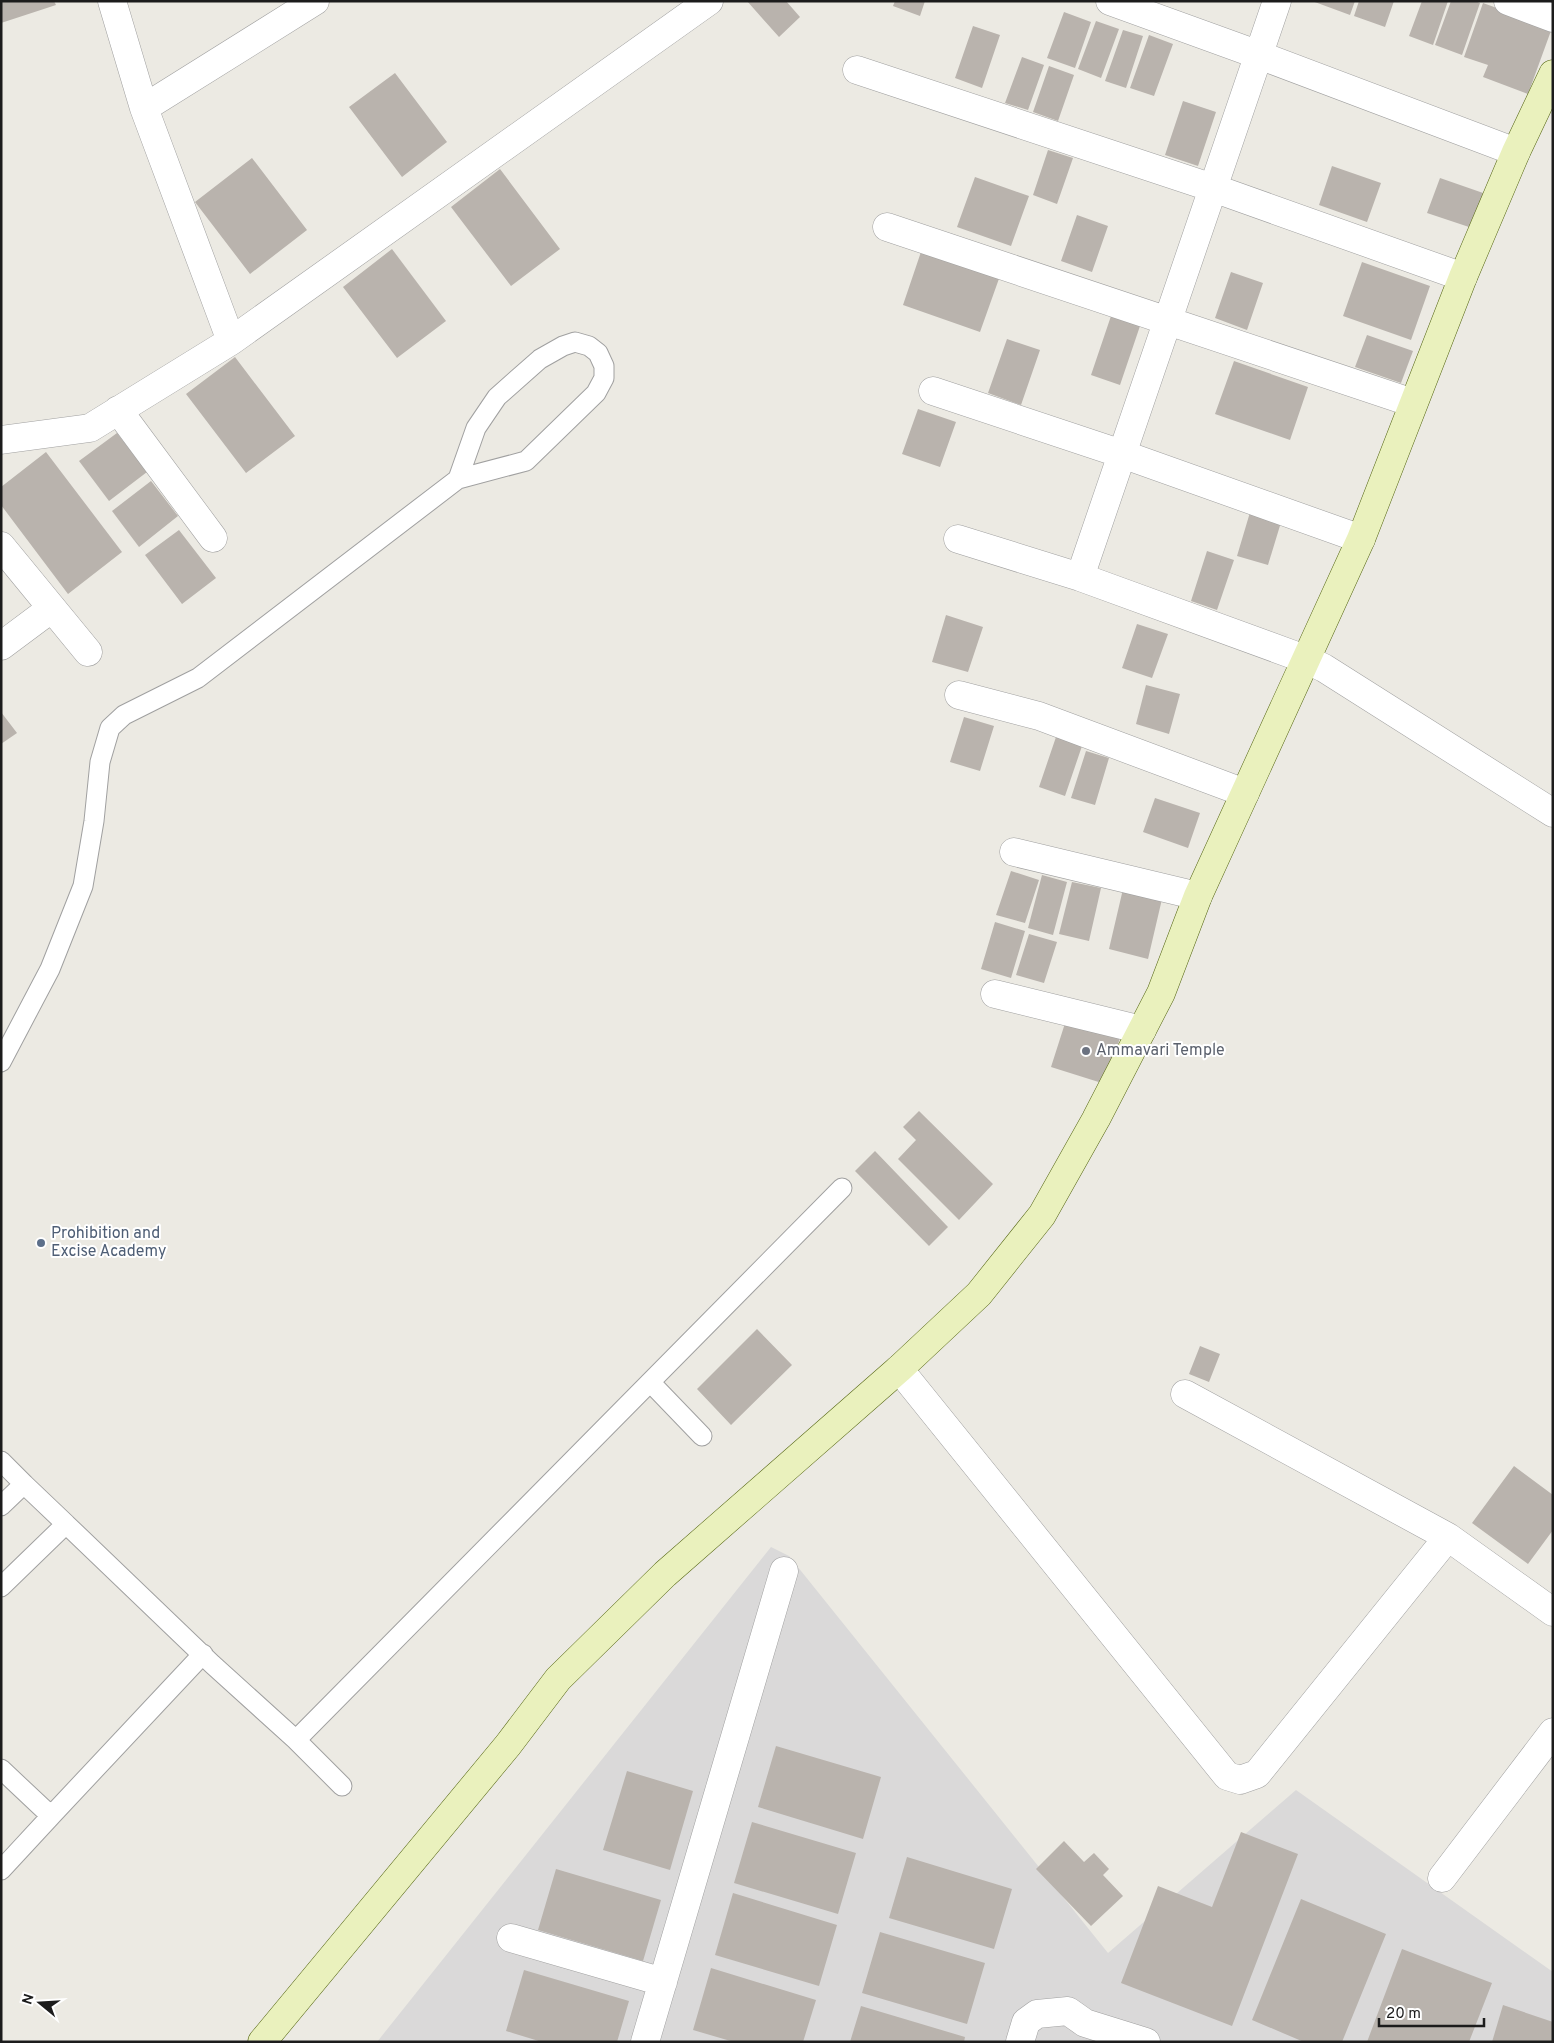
<svg xmlns="http://www.w3.org/2000/svg" width="1554" height="2043" font-family="Overpass,sans-serif">
<style>
.residential{fill:#dad9d9}
.building{fill:#b9b3ad}
.lines{fill:none;stroke-linecap:round;stroke-linejoin:round}
.lane-casing{stroke:#a0a0a0;stroke-width:21}
.street-casing{stroke:#a0a0a0;stroke-width:29}
.secondary-casing{stroke:#546512;stroke-width:29}
.lane{stroke:#fff;stroke-width:19}
.street{stroke:#fff;stroke-width:28}
.secondary{stroke:#eaf1bd;stroke-width:28}
.worship-dot{fill:#6b7280;stroke:#fff;stroke-width:2}
.service-dot{fill:#5c6f8a;stroke:#fff;stroke-width:2}
.labels{text-anchor:middle;dominant-baseline:central;stroke-width:4;stroke-linejoin:round;paint-order:stroke}
.worship-label{font-size:16px;fill:#5b616d;stroke:#fff;text-anchor:start}
.service-label{font-size:16px;fill:#4e5e75;stroke:#fff;text-anchor:start}
</style>
<rect width="100%" height="100%" fill="#eceae3"/>
<path class="residential" d="M 771,1547 L 789,1556 L 1108,1953 L 1296,1790 L 1553,1972 L 1553,2042 L 377,2042 Z"/>
<path class="building" d="M 1,1 L 54,1 L 56,5 L 1,23 Z
M 747,1 L 786,1 L 800,17 L 779,37 Z
M 895,1 L 925,1 L 920,16 L 893,6 Z
M 1312,1 L 1355,1 L 1350,15 Z
M 1359,1 L 1394,1 L 1385,27 L 1354,16 Z
M 1422,1 L 1448,1 L 1433,45 L 1409,36 Z
M 1451,1 L 1475,1 L 1480,3 L 1462,55 L 1435,45 Z
M 1483,3 L 1552,28 L 1528,94 L 1483,77 L 1488,65 L 1464,57 Z
M 1064,12 L 1091,22 L 1075,68 L 1047,58 Z
M 1096,21 L 1119,29 L 1101,78 L 1078,69 Z
M 973,26 L 1000,35 L 982,88 L 955,78 Z
M 1123,30 L 1143,36 L 1126,88 L 1105,81 Z
M 1149,35 L 1173,44 L 1154,96 L 1130,88 Z
M 1022,57 L 1044,65 L 1028,110 L 1005,103 Z
M 1049,66 L 1074,75 L 1058,121 L 1033,112 Z
M 395,73 L 447,142 L 402,177 L 349,107 Z
M 1183,101 L 1216,112 L 1198,166 L 1165,155 Z
M 1048,150 L 1073,158 L 1057,204 L 1033,195 Z
M 252,158 L 307,230 L 250,274 L 195,202 Z
M 1332,166 L 1381,183 L 1367,222 L 1319,205 Z
M 500,169 L 560,249 L 511,286 L 451,207 Z
M 975,177 L 1029,196 L 1011,246 L 957,227 Z
M 1440,178 L 1486,194 L 1475,229 L 1427,213 Z
M 1077,215 L 1108,226 L 1092,272 L 1061,261 Z
M 923,246 L 1001,273 L 980,332 L 903,305 Z
M 392,249 L 446,321 L 397,358 L 343,287 Z
M 1362,262 L 1430,286 L 1411,340 L 1343,316 Z
M 1231,272 L 1263,283 L 1247,330 L 1215,318 Z
M 1111,316 L 1140,326 L 1120,385 L 1091,375 Z
M 1367,335 L 1413,351 L 1401,383 L 1355,367 Z
M 1007,339 L 1040,350 L 1021,405 L 988,393 Z
M 235,357 L 295,436 L 246,473 L 186,394 Z
M 1234,361 L 1308,387 L 1290,440 L 1215,414 Z
M 918,409 L 956,422 L 940,467 L 902,454 Z
M 117,433 L 147,472 L 109,501 L 79,461 Z
M 46,452 L 122,552 L 68,594 L 1,505 L 1,487 Z
M 151,481 L 178,516 L 139,547 L 112,511 Z
M 1251,509 L 1282,519 L 1268,565 L 1237,556 Z
M 179,530 L 216,578 L 182,604 L 145,555 Z
M 1207,551 L 1234,560 L 1217,610 L 1191,601 Z
M 946,615 L 983,627 L 968,672 L 932,662 Z
M 1137,624 L 1168,634 L 1152,678 L 1122,668 Z
M 1146,685 L 1180,694 L 1169,734 L 1136,724 Z
M 1,712 L 17,733 L 1,744 Z
M 964,717 L 994,726 L 980,771 L 950,762 Z
M 1056,737 L 1082,746 L 1065,796 L 1039,787 Z
M 1086,751 L 1109,758 L 1095,805 L 1071,798 Z
M 1155,798 L 1200,813 L 1188,848 L 1143,832 Z
M 1011,871 L 1039,880 L 1025,923 L 996,915 Z
M 1042,875 L 1067,882 L 1053,935 L 1028,928 Z
M 1072,882 L 1101,888 L 1089,941 L 1059,934 Z
M 1123,889 L 1162,899 L 1148,959 L 1109,949 Z
M 995,922 L 1025,931 L 1011,978 L 981,969 Z
M 1029,934 L 1057,942 L 1044,983 L 1016,975 Z
M 1067,1017 L 1121,1035 L 1105,1084 L 1051,1067 Z
M 919,1111 L 993,1184 L 959,1220 L 898,1159 L 916,1140 L 903,1127 Z
M 875,1151 L 948,1227 L 929,1246 L 855,1171 Z
M 757,1329 L 792,1365 L 731,1425 L 697,1389 Z
M 1200,1346 L 1220,1354 L 1209,1382 L 1189,1374 Z
M 1514,1466 L 1553,1495 L 1553,1530 L 1528,1564 L 1472,1523 Z
M 776,1746 L 881,1777 L 863,1839 L 758,1807 Z
M 627,1771 L 693,1791 L 670,1870 L 603,1850 Z
M 752,1822 L 856,1853 L 838,1914 L 734,1883 Z
M 1241,1832 L 1298,1854 L 1232,2026 L 1121,1983 L 1158,1886 L 1212,1907 Z
M 1064,1841 L 1084,1862 L 1094,1853 L 1109,1869 L 1103,1875 L 1123,1896 L 1091,1926 L 1036,1869 Z
M 907,1857 L 1012,1889 L 994,1949 L 889,1918 Z
M 556,1869 L 661,1900 L 643,1961 L 538,1930 Z
M 733,1893 L 837,1925 L 819,1986 L 715,1955 Z
M 1301,1899 L 1386,1934 L 1342,2042 L 1304,2042 L 1252,2020 Z
M 880,1932 L 985,1963 L 967,2024 L 862,1993 Z
M 1402,1949 L 1492,1983 L 1469,2042 L 1367,2042 Z
M 711,1968 L 816,2000 L 803,2042 L 734,2042 L 693,2030 Z
M 524,1970 L 629,2001 L 617,2042 L 542,2042 L 506,2031 Z
M 1503,2005 L 1553,2022 L 1553,2042 L 1492,2042 Z
M 861,2006 L 965,2037 L 964,2042 L 850,2042 Z"/>
<g class="lines">
<defs>
<path id="lane" d="M 1,1062 L 50,969 L 83,886 L 94,821 L 100,762 L 110,728 L 124,715 L 198,678 L 458,479 L 526,461 L 596,393 L 604,378 L 604,366 L 598,353 L 589,346 L 575,342 L 563,346 L 540,359 L 497,397 L 476,428 L 458,479
M 650,1382 L 702,1436
M 1,1461 L 24,1484
M 1,1506 L 24,1484 L 66,1524 L 1,1587
M 66,1524 L 212,1664 L 296,1740 L 842,1188
M 296,1740 L 342,1786
M 1,1769 L 51,1816 L 203,1654
M 1,1870 L 51,1816"/>
<path id="street" d="M 112,1 L 144,108 L 231,341
M 1110,1 L 1259,55 L 1516,152
M 1508,1 L 1553,18
M 857,70 L 1213,188 L 1463,277
M 144,108 L 315,1
M 887,227 L 1413,403
M 933,391 L 1122,454 L 1361,539
M 118,410 L 213,538
M 1,440 L 90,428 L 231,341 L 709,1
M 958,539 L 1080,577 L 1305,659 L 1324,668 L 1553,813
M 1,546 L 88,652
M 1080,577 L 1277,1
M 1,646 L 52,608
M 959,695 L 1039,716 L 1245,793
M 1014,852 L 1198,896
M 995,994 L 1142,1030
M 899,1369 L 1227,1776 L 1240,1780 L 1257,1774 L 1448,1537
M 1185,1394 L 1448,1537 L 1553,1612
M 1442,1878 L 1553,1732
M 511,1938 L 663,1982
M 645,2042 L 784,1571
M 1020,2042 L 1026,2022 L 1037,2014 L 1068,2011 L 1085,2023 L 1146,2042"/>
<path id="secondary" d="M 262,2042 L 508,1745 L 558,1679 L 665,1574 L 899,1369 L 979,1294 L 1042,1215 L 1096,1119 L 1161,993 L 1198,896 L 1361,539 L 1463,277 L 1516,152 L 1553,74"/>
</defs>
<use href="#lane" class="lane-casing"/>
<use href="#street" class="street-casing"/>
<use href="#secondary" class="secondary-casing"/>
<use href="#lane" class="lane"/>
<use href="#street" class="street"/>
<use href="#secondary" class="secondary"/>
</g>
<circle class="worship-dot" cx="1086" cy="1051" r="5"/>
<circle class="service-dot" cx="41" cy="1243" r="5"/>
<g class="labels">
<g class="worship-label">
<text x="1096" y="1051">Ammavari Temple</text>
</g>
<g class="service-label">
<text x="51" y="1234">Prohibition and<tspan x="51" dy="18">Excise Academy</tspan></text>
</g>
</g>
<rect width="1554" height="2043" fill="none" stroke="#1c1c1c" stroke-width="5"/>
<g transform="translate(40 2003) rotate(288)" stroke="#ffffff" stroke-width="4" paint-order="stroke">
<path d="M0-4L9 19L0 12L-9 19Z" fill="#1c1c1c"/>
<text y="-8" font-size="14" font-weight="bold" text-anchor="middle" fill="#1c1c1c">N</text>
</g>
<path d="M1379 2018v8h105v-8" fill="none" stroke="#1c1c1c" stroke-width="2.5"/>
<text x="1386" y="2018" font-size="15" fill="#1c1c1c" stroke="#ffffff" stroke-width="4" paint-order="stroke">20 m</text>
</svg>
